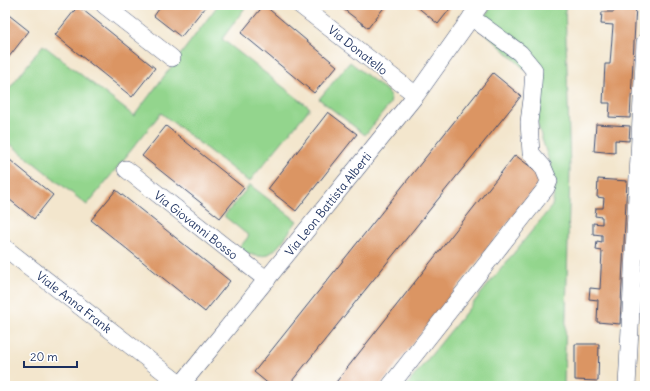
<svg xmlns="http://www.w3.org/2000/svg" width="650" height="391" font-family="Delius,sans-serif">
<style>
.green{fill:#93d58d;stroke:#578276}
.building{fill:#db9564}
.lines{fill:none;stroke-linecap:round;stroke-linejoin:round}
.minor-casing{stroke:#3b4a6f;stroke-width:18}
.minor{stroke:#fff;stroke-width:17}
.labels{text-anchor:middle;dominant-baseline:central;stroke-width:3;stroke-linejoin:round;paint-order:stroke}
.street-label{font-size:12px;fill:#1b2f5e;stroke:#fff}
</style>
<rect width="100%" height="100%" fill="#fff"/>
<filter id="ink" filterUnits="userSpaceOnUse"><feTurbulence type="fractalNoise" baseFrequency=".025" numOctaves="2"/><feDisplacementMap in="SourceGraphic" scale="8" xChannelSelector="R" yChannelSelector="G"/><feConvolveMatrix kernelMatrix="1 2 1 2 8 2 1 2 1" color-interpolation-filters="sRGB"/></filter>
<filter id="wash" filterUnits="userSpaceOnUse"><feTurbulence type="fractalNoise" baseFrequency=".012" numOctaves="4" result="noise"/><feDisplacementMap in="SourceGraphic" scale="16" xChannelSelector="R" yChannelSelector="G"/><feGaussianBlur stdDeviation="0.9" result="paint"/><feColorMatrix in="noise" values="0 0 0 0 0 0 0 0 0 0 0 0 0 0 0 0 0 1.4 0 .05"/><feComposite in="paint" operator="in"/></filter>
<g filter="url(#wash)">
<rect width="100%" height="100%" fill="#f3e6cd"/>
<path class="green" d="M 218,5 L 247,5 L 222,39 L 310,108 L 249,182 L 161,113 L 87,205 L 5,140 L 5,94 L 43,45 L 134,116 Z
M 493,5 L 565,5 L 570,170 L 564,386 L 406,386 L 552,206 L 556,184 L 536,119 L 541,105 L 530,74 L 478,26 Z
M 350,62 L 387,91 L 391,99 L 390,104 L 365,135 L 319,99 Z
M 250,185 L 297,221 C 280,243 270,270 239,248 L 249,236 L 224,216 Z"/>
<g id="blocks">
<path class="building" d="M 154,5 L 202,5 L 205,7 L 181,37 L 154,16 L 159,9 Z
M 264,5 L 337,66 L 314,93 L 241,33 Z
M 338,5 L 386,5 L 368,28 Z
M 415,5 L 453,5 L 438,24 Z
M 614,5 L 636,5 L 630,118 L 609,117 L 610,103 L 603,103 L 605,64 L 610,64 L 613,25 L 601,24 L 602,12 L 614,12 Z
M 78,6 L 155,68 L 132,97 L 55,35 Z
M 5,12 L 29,31 L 5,62 Z
M 493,73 L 521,96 L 288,386 L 271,386 L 254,372 Z
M 328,112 L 357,134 L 296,211 L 268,189 Z
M 596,124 L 630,126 L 629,141 L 615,140 L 615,153 L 594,151 Z
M 166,126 L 244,188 L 220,218 L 142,156 Z
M 515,155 L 544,177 L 380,386 L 333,386 Z
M 5,156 L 53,195 L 34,219 L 5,196 Z
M 598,179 L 627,181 L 620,324 L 597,322 L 598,300 L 589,299 L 590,288 L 600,289 L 602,251 L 596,250 L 597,241 L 602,242 L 602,235 L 593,234 L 593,223 L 602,224 L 602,217 L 595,216 L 596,208 L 603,208 L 604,198 L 597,197 Z
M 116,190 L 230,281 L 205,312 L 91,220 Z
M 575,344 L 599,344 L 598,381 L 575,380 Z"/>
</g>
</g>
<g filter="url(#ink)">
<use href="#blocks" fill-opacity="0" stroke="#3b4a6f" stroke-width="1"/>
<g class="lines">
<defs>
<path id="minor" d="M 104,5 L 172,58
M 300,5 L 416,95
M 126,169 L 267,280
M 5,248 L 181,385
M 182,386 L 181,385 L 416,95 L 480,5
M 390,386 L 546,188 L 549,181 L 543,167 L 531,153 L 529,122 L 532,99 L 534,70 L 520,53 L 471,17
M 627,386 L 645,42"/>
</defs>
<use href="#minor" class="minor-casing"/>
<use href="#minor" class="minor"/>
</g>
</g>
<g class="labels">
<g class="street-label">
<text transform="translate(358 50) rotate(38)">Via Donatello</text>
<text transform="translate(328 204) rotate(-51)">Via Leon Battista Alberti</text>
<text transform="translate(196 225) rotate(38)">Via Giovanni Bosso</text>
<text transform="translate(74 302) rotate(38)">Viale Anna Frank</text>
</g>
</g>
<rect width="650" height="391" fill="none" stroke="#fff" stroke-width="20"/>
<path d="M24 361v6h53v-6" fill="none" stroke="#1b2f5e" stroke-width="2"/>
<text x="30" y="361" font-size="12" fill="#1b2f5e" stroke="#ffffff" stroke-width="3" paint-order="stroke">20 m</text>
</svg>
